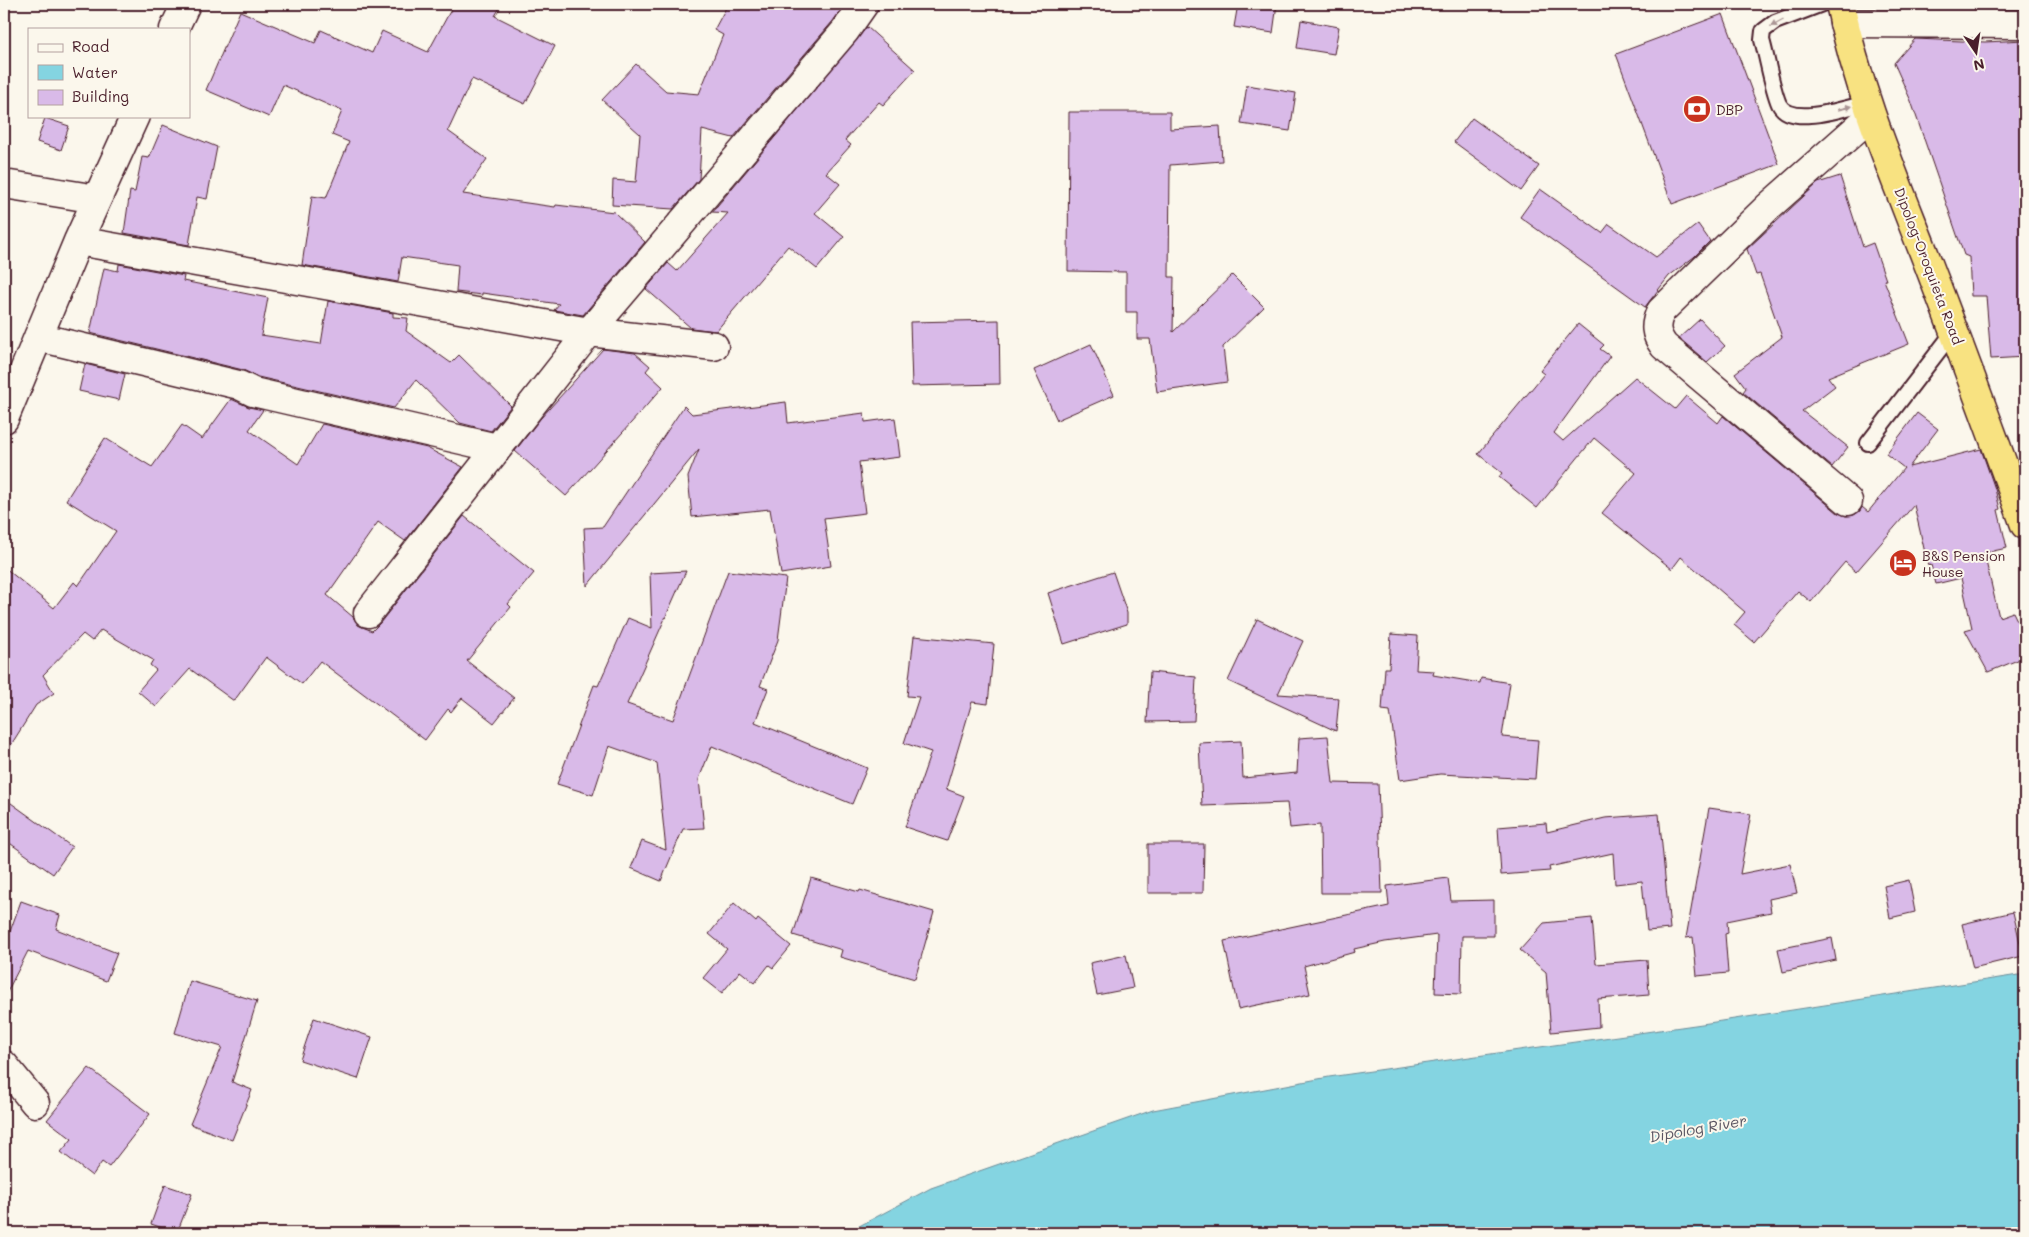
<svg xmlns="http://www.w3.org/2000/svg" width="2029" height="1237" font-family="Mali,sans-serif">
<style>
.water{fill:#84d4e1;stroke:#6d8c98}
.building{fill:#d9bae8;stroke:#4a1f2b}
.lines{fill:none;stroke-linecap:round;stroke-linejoin:round}
.service-casing{stroke:#4a1f2b;stroke-width:18}
.minor-casing{stroke:#4a1f2b;stroke-width:31}
.trunk-casing{stroke:#4a1f2b;stroke-width:31}
.service{stroke:#fbf7ec;stroke-width:14}
.minor{stroke:#fbf7ec;stroke-width:28}
.trunk{stroke:#f8e281;stroke-width:28}
.oneway{fill:#ab9695}
.labels{text-anchor:middle;dominant-baseline:central;stroke-width:4;stroke-linejoin:round;paint-order:stroke}
.poi-label{font-size:14px;fill:#4a1f2b;stroke:#fbf7ec;text-anchor:start}
.street-label{font-size:14px;fill:#4a1f2b;stroke:#fbf7ec}
.water-label{font-size:15px;font-style:italic;fill:#5b5562;stroke:#fbf7ec}
</style>
<rect width="100%" height="100%" fill="#fbf7ec"/>
<filter id="ink" filterUnits="userSpaceOnUse"><feTurbulence type="fractalNoise" baseFrequency=".02" numOctaves="2"/><feDisplacementMap in="SourceGraphic" scale="10" xChannelSelector="R" yChannelSelector="G"/><feConvolveMatrix kernelMatrix="1 2 1 2 8 2 1 2 1" color-interpolation-filters="sRGB"/></filter>
<g filter="url(#ink)">
<path class="water" d="M 2025,974 L 2025,1233 L 846,1233 L 931,1188 L 1153,1110 L 1329,1077 L 1702,1024 Z"/>
<path class="building" d="M 454,4 L 502,4 L 495,16 L 555,46 L 525,104 L 472,79 L 448,131 L 487,159 L 463,194 L 555,207 L 556,205 L 614,212 L 645,242 L 583,315 L 554,310 L 559,304 L 482,293 L 482,295 L 456,292 L 458,265 L 402,257 L 398,282 L 302,265 L 312,196 L 326,198 L 349,142 L 332,135 L 342,111 L 283,85 L 269,117 L 206,90 L 240,11 L 315,43 L 321,30 L 372,53 L 382,31 L 428,52 Z
M 728,4 L 840,4 L 843,7 L 833,21 L 733,138 L 702,130 L 699,179 L 673,209 L 612,205 L 613,180 L 636,182 L 640,134 L 602,100 L 636,64 L 666,91 L 699,94 L 723,35 L 714,30 Z
M 1238,4 L 1277,4 L 1273,33 L 1234,27 Z
M 1723,14 L 1779,164 L 1672,204 L 1616,54 Z
M 1301,20 L 1339,27 L 1334,54 L 1297,48 Z
M 867,27 L 915,70 L 883,105 L 879,102 L 845,140 L 851,145 L 826,173 L 840,184 L 815,213 L 844,237 L 817,269 L 788,246 L 716,331 L 691,328 L 646,289 L 668,263 L 677,271 L 728,213 L 712,212 Z
M 1915,39 L 1985,42 L 2025,40 L 2025,357 L 1991,359 L 1986,296 L 1971,296 L 1969,257 L 1964,255 L 1911,101 L 1894,63 Z
M 1247,85 L 1296,93 L 1290,131 L 1241,124 Z
M 1069,112 L 1170,112 L 1170,129 L 1220,126 L 1222,161 L 1170,165 L 1169,277 L 1174,277 L 1173,332 L 1232,275 L 1264,307 L 1223,347 L 1227,382 L 1157,392 L 1150,339 L 1137,339 L 1137,312 L 1126,312 L 1126,272 L 1068,271 Z
M 45,118 L 69,126 L 61,150 L 37,142 Z
M 1472,118 L 1539,166 L 1521,191 L 1454,142 Z
M 163,125 L 217,147 L 207,199 L 197,197 L 189,245 L 124,233 L 130,191 L 135,192 L 142,157 L 149,158 Z
M 1840,176 L 1863,247 L 1873,243 L 1886,280 L 1884,280 L 1909,344 L 1828,377 L 1835,386 L 1802,411 L 1848,447 L 1832,467 L 1743,392 L 1746,388 L 1735,373 L 1782,337 L 1760,274 L 1756,275 L 1747,249 L 1818,183 Z
M 1540,189 L 1602,233 L 1609,224 L 1656,257 L 1698,224 L 1710,241 L 1694,257 L 1669,276 L 1645,307 L 1520,217 Z
M 119,264 L 184,276 L 183,281 L 268,298 L 261,335 L 321,344 L 328,301 L 393,313 L 393,317 L 408,318 L 406,331 L 451,363 L 459,355 L 511,406 L 491,431 L 460,423 L 416,380 L 394,408 L 258,377 L 243,370 L 90,333 L 104,268 L 118,271 Z
M 1700,319 L 1725,346 L 1707,362 L 1679,338 Z
M 999,320 L 1000,384 L 912,386 L 910,322 Z
M 1578,324 L 1604,345 L 1600,349 L 1610,356 L 1554,433 L 1563,441 L 1635,377 L 1675,409 L 1686,396 L 1718,423 L 1723,416 L 1838,513 L 1846,516 L 1854,515 L 1860,511 L 1862,507 L 1868,512 L 1904,468 L 1886,454 L 1917,413 L 1938,429 L 1909,467 L 1981,449 L 1995,489 L 2000,509 L 1998,510 L 2007,548 L 1984,553 L 1999,617 L 2013,612 L 2025,637 L 2025,657 L 1988,672 L 1965,630 L 1972,628 L 1961,578 L 1936,584 L 1931,565 L 1928,566 L 1914,505 L 1856,572 L 1845,562 L 1811,602 L 1798,591 L 1754,642 L 1734,625 L 1745,612 L 1681,557 L 1672,569 L 1602,513 L 1636,473 L 1594,438 L 1537,508 L 1499,477 L 1502,473 L 1478,454 L 1544,374 L 1540,371 Z
M 1091,344 L 1114,395 L 1057,420 L 1034,370 Z
M 603,349 L 635,353 L 650,366 L 646,371 L 663,387 L 566,496 L 515,451 L 540,419 Z
M 85,364 L 125,374 L 119,400 L 79,391 Z
M 231,399 L 249,407 L 263,410 L 249,430 L 298,464 L 322,424 L 427,448 L 463,467 L 405,541 L 378,522 L 327,595 L 353,617 L 358,625 L 372,631 L 380,623 L 464,516 L 534,573 L 508,604 L 511,607 L 467,661 L 514,698 L 494,723 L 462,698 L 451,712 L 448,709 L 425,740 L 320,661 L 302,684 L 266,657 L 234,701 L 190,669 L 156,707 L 138,691 L 156,670 L 150,665 L 153,660 L 101,630 L 92,641 L 83,634 L 43,675 L 54,693 L 36,705 L 4,756 L 4,567 L 54,608 L 74,582 L 78,586 L 116,531 L 66,500 L 105,438 L 152,467 L 182,425 L 202,439 Z
M 786,402 L 788,423 L 864,413 L 865,422 L 895,418 L 900,457 L 859,462 L 865,513 L 824,518 L 831,566 L 781,574 L 770,509 L 692,517 L 688,477 L 699,449 L 587,586 L 584,528 L 603,527 L 684,406 L 692,414 Z
M 686,571 L 627,704 L 673,720 L 728,571 L 786,578 L 778,640 L 760,686 L 768,689 L 755,722 L 867,768 L 852,804 L 712,746 L 699,779 L 704,828 L 683,829 L 661,881 L 631,868 L 642,841 L 666,850 L 657,763 L 609,746 L 593,795 L 557,784 L 594,685 L 598,686 L 628,618 L 652,628 L 650,573 Z
M 1113,572 L 1127,613 L 1127,624 L 1064,644 L 1048,593 Z
M 1257,619 L 1303,641 L 1278,694 L 1339,698 L 1336,731 L 1228,681 Z
M 1391,634 L 1418,636 L 1416,670 L 1434,671 L 1433,675 L 1480,683 L 1481,678 L 1510,683 L 1502,737 L 1538,740 L 1535,779 L 1440,774 L 1400,780 L 1390,711 L 1382,710 L 1385,668 L 1389,668 Z
M 914,636 L 994,644 L 988,704 L 972,702 L 946,789 L 964,796 L 947,841 L 905,827 L 931,752 L 904,743 L 919,697 L 907,696 Z
M 1150,672 L 1196,677 L 1194,721 L 1147,722 Z
M 1328,736 L 1333,783 L 1378,784 L 1382,893 L 1321,893 L 1320,825 L 1290,828 L 1287,803 L 1202,806 L 1199,743 L 1241,741 L 1243,778 L 1297,773 L 1299,738 Z
M 4,798 L 72,847 L 53,874 L 4,839 Z
M 1709,808 L 1751,814 L 1740,874 L 1790,864 L 1797,893 L 1769,899 L 1771,912 L 1727,921 L 1728,933 L 1725,934 L 1728,973 L 1697,976 L 1693,937 L 1686,938 Z
M 1659,814 L 1670,929 L 1647,931 L 1642,881 L 1615,884 L 1613,853 L 1549,867 L 1550,871 L 1501,875 L 1498,827 L 1546,823 L 1547,832 L 1605,818 Z
M 1148,844 L 1204,844 L 1203,893 L 1148,893 Z
M 811,878 L 859,892 L 860,890 L 934,912 L 915,979 L 840,957 L 842,950 L 793,935 Z
M 1448,878 L 1451,901 L 1494,900 L 1494,936 L 1462,936 L 1461,994 L 1435,993 L 1437,935 L 1385,942 L 1354,949 L 1355,952 L 1304,966 L 1310,994 L 1238,1009 L 1224,941 L 1389,906 L 1387,886 Z
M 1909,880 L 1915,912 L 1890,918 L 1884,886 Z
M 21,901 L 60,915 L 56,929 L 117,953 L 106,981 L 28,951 L 4,998 L 4,948 Z
M 734,903 L 756,922 L 758,919 L 791,946 L 773,968 L 769,965 L 755,983 L 740,971 L 722,993 L 703,978 L 727,949 L 709,934 Z
M 2013,912 L 2023,956 L 1973,968 L 1962,924 Z
M 1592,918 L 1596,964 L 1647,960 L 1649,995 L 1598,999 L 1599,1027 L 1551,1032 L 1546,972 L 1520,950 L 1544,923 Z
M 1832,938 L 1836,960 L 1783,972 L 1778,949 Z
M 1126,955 L 1133,988 L 1097,995 L 1090,963 Z
M 190,981 L 257,1001 L 232,1082 L 252,1090 L 232,1140 L 190,1124 L 222,1047 L 175,1033 Z
M 314,1018 L 372,1037 L 358,1079 L 300,1060 Z
M 89,1068 L 150,1114 L 109,1167 L 102,1162 L 92,1176 L 61,1152 L 72,1139 L 47,1120 Z
M 165,1185 L 192,1194 L 177,1233 L 151,1224 Z"/>
<g class="lines">
<defs>
<path id="service" d="M 1822,4 L 1775,22 L 1763,31 L 1762,40 C 1767,57 1772,88 1779,104 C 1791,128 1847,107 1867,103
M 1868,443 L 1954,331"/>
<path id="minor" d="M 1844,23 L 2025,24
M 174,29 L 186,4
M 4,184 L 97,199
M 78,241 L 589,332 L 714,346
M 38,337 L 239,385 L 253,392 L 497,448
M 4,419 L 78,241 L 135,116
M 1848,501 L 1664,346 C 1655,334 1654,325 1661,311 L 1768,207 L 1871,116
M 368,613 L 589,332 L 845,31 L 864,4
M 4,1065 L 35,1103"/>
<path id="trunk" d="M 1840,4 C 1859,95 1896,180 1929,266 C 1962,352 1994,439 2025,525"/>
</defs>
<use href="#service" class="service-casing"/>
<use href="#minor" class="minor-casing"/>
<use href="#trunk" class="trunk-casing"/>
<use href="#service" class="service"/>
<use href="#minor" class="minor"/>
<use href="#trunk" class="trunk"/>
</g>
<defs><path id="oneway-solid" d="M-6-.8H1V-3.2L6.5 0L1 3.2V.8H-6Z" transform="scale(1.25)"/></defs>
<g class="oneway">
<use href="#oneway-solid" transform="translate(1777 23) rotate(152)"/>
<use href="#oneway-solid" transform="translate(1845 108) rotate(-13)"/>
</g>
</g>
<defs>
<symbol id="bank-disc" viewBox="-11 -11 22 22"><circle r="9.5" fill="#c8321e" stroke="#fbf7ec"/><path d="M-6-4H6V4H-6ZM0-2.3a2.3 2.3 0 1 0 0 4.6a2.3 2.3 0 1 0 0-4.6Z" fill="#fff"/></symbol>
<symbol id="hotel-disc" viewBox="-11 -11 22 22"><circle r="9.5" fill="#c8321e" stroke="#fbf7ec"/><path d="M-6-4.5h1.5V1H6V5H4.5V3h-9V5H-6ZM-4 0a1.8 1.8 0 1 1 3.6 0ZM.5 0V-2.5h3Q6-2.5 6 0Z" fill="#fff"/></symbol>
</defs>
<g fill-rule="evenodd">
<use href="#bank-disc" x="1681" y="93" width="32" height="32"/>
<use href="#hotel-disc" x="1887" y="547" width="32" height="32"/>
</g>
<g class="labels">
<g class="poi-label">
<text x="1716" y="109">DBP</text>
<text x="1922" y="555">B&amp;S Pension<tspan x="1922" dy="16">House</tspan></text>
</g>
<g class="street-label">
<text transform="translate(1929 266) rotate(69)">Dipolog-Oroquieta Road</text>
</g>
<g class="water-label">
<text transform="translate(1698 1128) rotate(-10)">Dipolog River</text>
</g>
</g>
<rect width="2029" height="1237" fill="none" stroke="#fbf7ec" stroke-width="20"/>
<rect x="10" y="10" width="2009" height="1217" fill="none" stroke="#4a1f2b" stroke-width="2" filter="url(#ink)"/>
<rect x="28" y="28" width="162" height="90" fill="#fbf7ec" stroke="#b4a19f"/>
<rect x="38" y="44" width="25" height="8" fill="#fbf7ec" stroke="#b4a19f"/>
<text x="72" y="52" font-size="15" fill="#4a1f2b">Road</text>
<rect x="38" y="65" width="25" height="15" fill="#84d4e1" stroke="#b4a19f"/>
<text x="72" y="78" font-size="15" fill="#4a1f2b">Water</text>
<rect x="38" y="90" width="25" height="15" fill="#d9bae8" stroke="#b4a19f"/>
<text x="72" y="102" font-size="15" fill="#4a1f2b">Building</text>
<g transform="translate(1976 52) rotate(167)" stroke="#fbf7ec" stroke-width="4" paint-order="stroke">
<path d="M0-4L9 19L0 12L-9 19Z" fill="#4a1f2b"/>
<text y="-8" font-size="14" font-weight="bold" text-anchor="middle" fill="#4a1f2b">N</text>
</g>
</svg>
